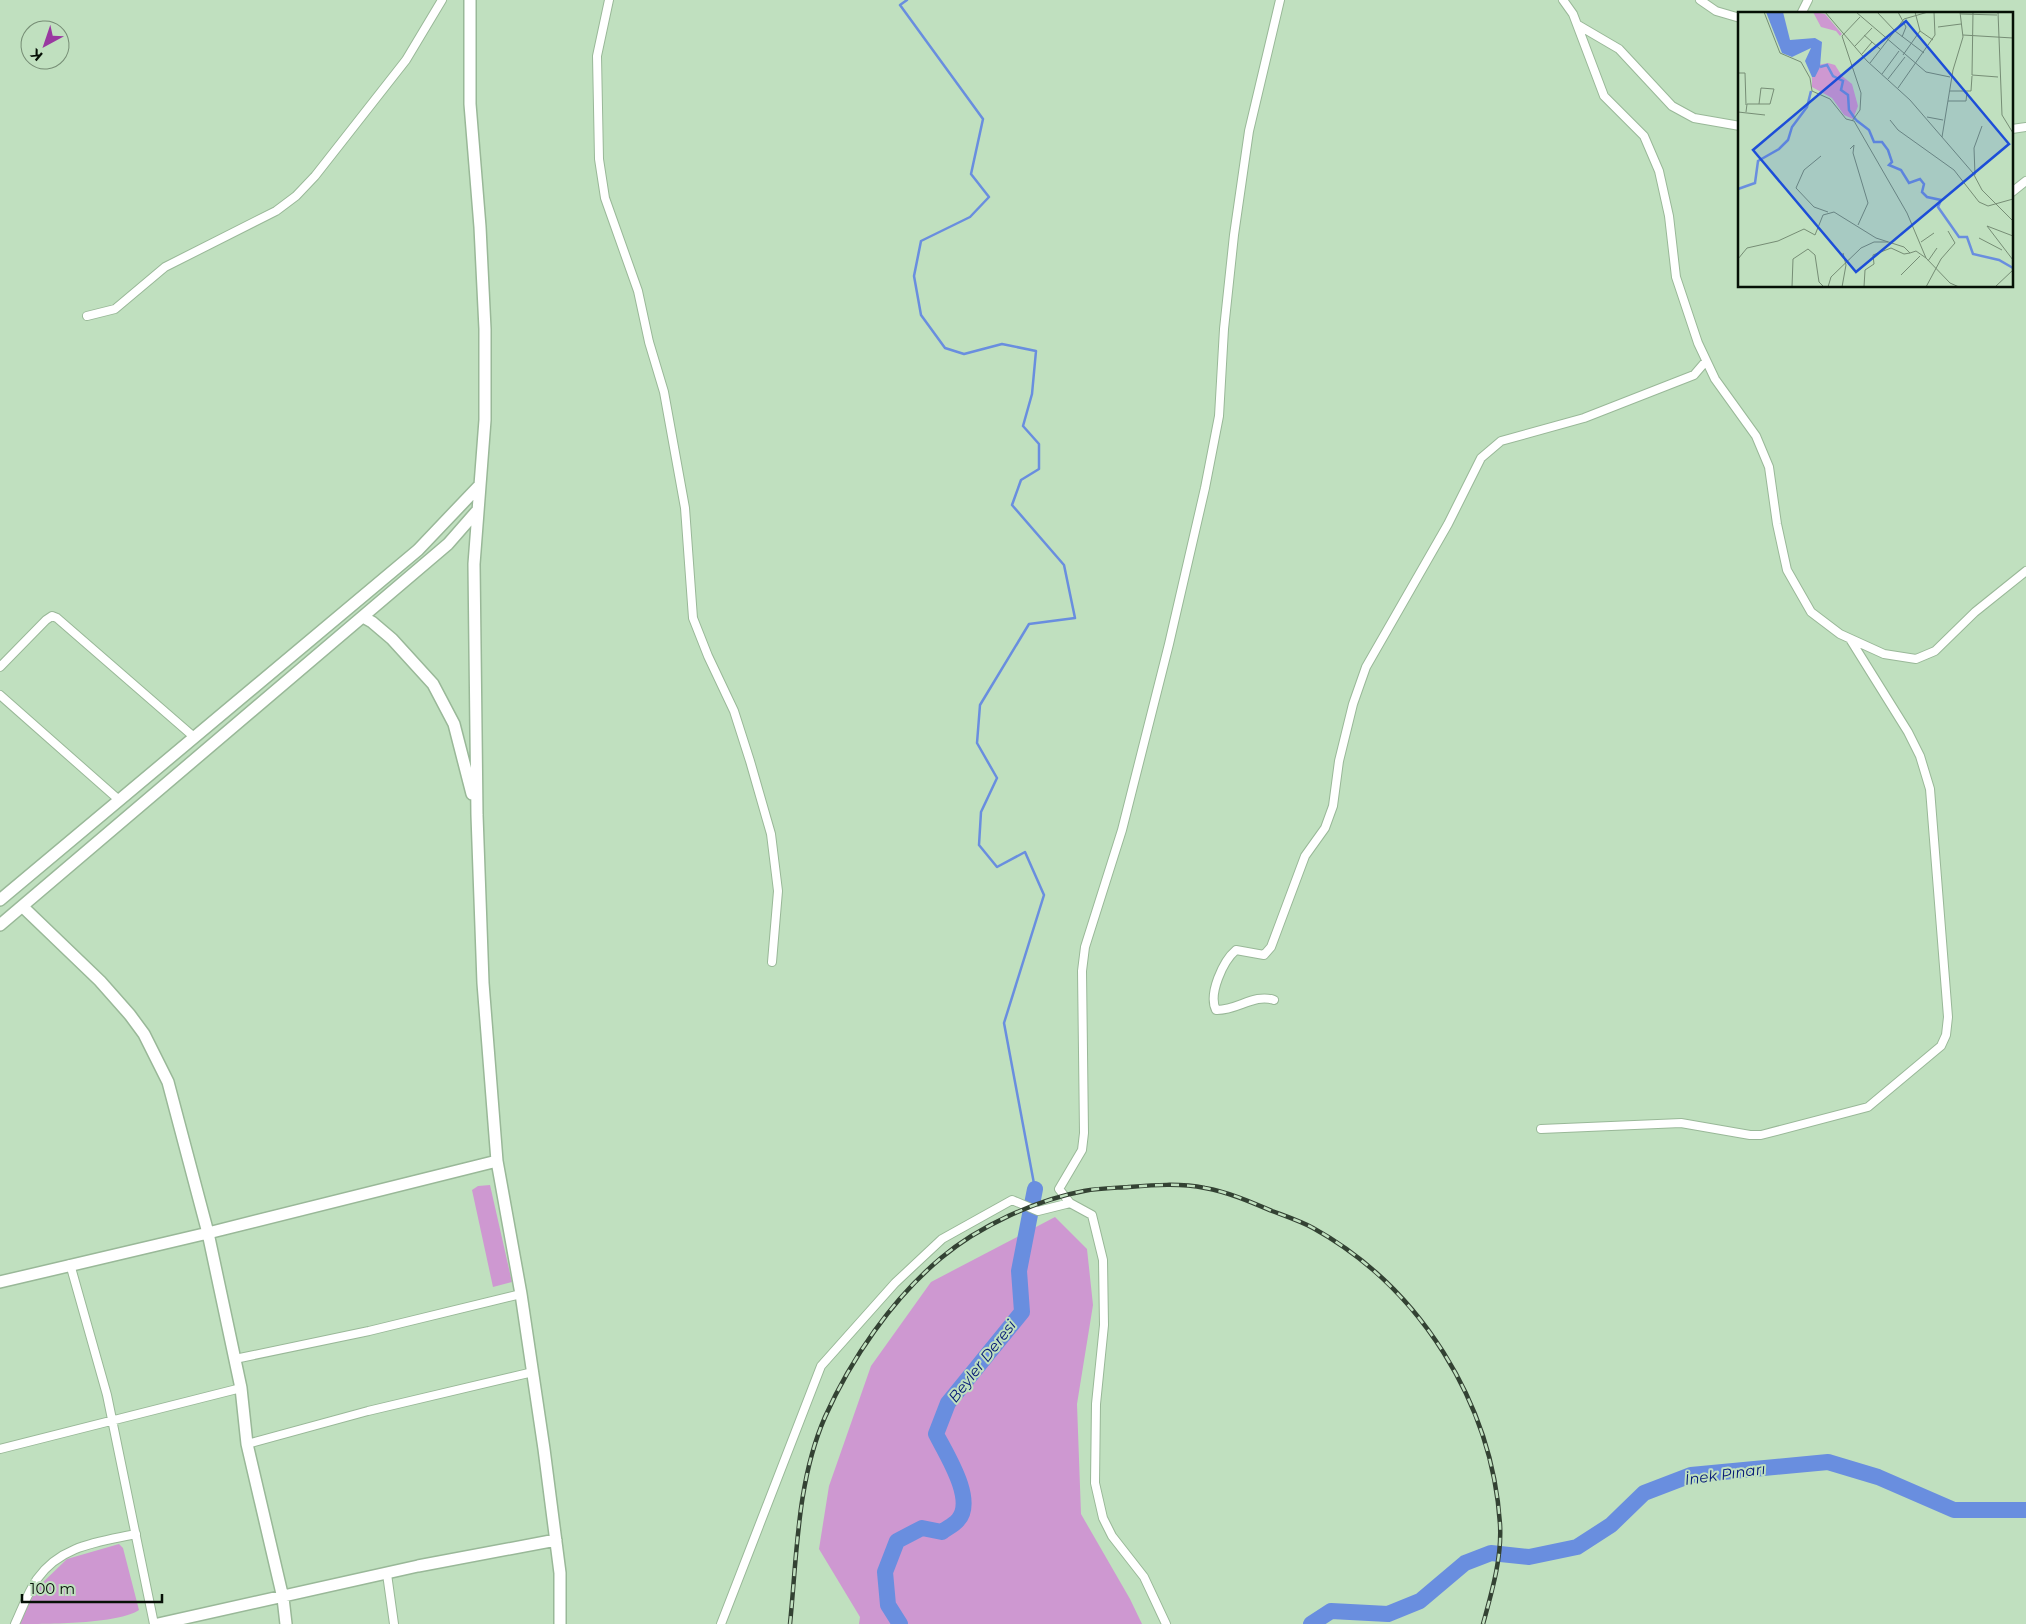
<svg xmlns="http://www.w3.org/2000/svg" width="2026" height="1624" font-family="Montserrat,sans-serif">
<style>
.green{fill:#ce98d1}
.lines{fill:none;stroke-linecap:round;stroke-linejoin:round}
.stream{stroke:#698edf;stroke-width:2.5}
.river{stroke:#698edf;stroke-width:16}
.street-casing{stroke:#99b898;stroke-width:10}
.secondary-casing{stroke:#99b898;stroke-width:14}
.street{stroke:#fff;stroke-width:8}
.secondary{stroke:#fff;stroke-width:11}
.rail-casing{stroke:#334233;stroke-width:4.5}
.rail{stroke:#c0e0bf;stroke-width:2.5;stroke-dasharray:8;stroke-linecap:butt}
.labels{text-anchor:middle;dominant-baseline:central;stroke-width:4;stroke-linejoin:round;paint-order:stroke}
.water-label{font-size:15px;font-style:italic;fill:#031775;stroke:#c0e0bf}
.inset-river{fill:none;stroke:#698edf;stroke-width:2.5}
.inset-road{fill:none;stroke:#768d75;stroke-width:1}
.view{fill:#1d4ed8;fill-opacity:0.15;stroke:#1d4ed8;stroke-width:2.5}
.inset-edge{fill:none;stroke:#061006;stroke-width:2.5}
</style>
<rect width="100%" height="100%" fill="#c0e0bf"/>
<path class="green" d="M 490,1185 L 512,1282 L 493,1287 L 472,1190 L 478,1186 Z
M 1055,1217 L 1087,1249 L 1093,1305 L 1077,1404 L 1081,1514 L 1130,1599 L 1142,1624 L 859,1624 L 860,1617 L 819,1549 L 829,1486 L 871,1366 L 931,1282 Z
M 119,1544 L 123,1548 L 139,1610 C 119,1624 46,1624 18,1624 L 38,1587 L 67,1559 Z"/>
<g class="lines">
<path class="stream" d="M 907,0 L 900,5 L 983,119 L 971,174 L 989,197 L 970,217 L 921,241 L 914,276 L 921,315 L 945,348 L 964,354 L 1002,344 L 1036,351 L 1032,394 L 1023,426 L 1039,444 L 1039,469 L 1021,480 L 1012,505 L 1064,565 L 1075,618 L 1029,624 L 980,705 L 977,743 L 997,778 L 981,812 L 979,845 L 997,867 L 1025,852 L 1044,895 L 1004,1023 L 1035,1189"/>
<path class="river" d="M 900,1624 L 888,1605 L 885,1572 L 897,1541 L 922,1528 L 942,1532 C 947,1528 954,1525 958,1520 C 976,1500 946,1454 936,1434 L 948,1403 L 1022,1312 L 1019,1271 L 1035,1189
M 1311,1624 L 1331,1611 L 1388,1614 L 1420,1601 L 1465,1563 L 1491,1553 L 1529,1557 L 1577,1547 L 1611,1525 L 1644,1493 L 1691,1475 L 1828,1462 L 1878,1477 L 1954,1510 L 2026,1510"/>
<defs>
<path id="street" d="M 609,0 L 597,56 L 599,159 L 605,198 L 638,291 L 649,342 L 664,392 L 685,508 L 693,618 L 708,656 L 734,711 L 750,761 L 771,834 L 778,891 L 772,962
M 1563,0 L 1573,14 L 1604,96 L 1644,136 L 1659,171 L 1669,216 L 1676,277 L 1698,343 L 1715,379 L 1756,436 L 1769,467 L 1777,524 L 1787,570 L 1811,612 L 1840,634 L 1884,654 L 1916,659 L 1935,651 L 1975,612 L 2026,571
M 1700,0 L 1716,11 L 1740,18
M 1801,14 L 1808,0
M 1578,25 L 1619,49 L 1672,106 L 1694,118 L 1740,126
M 2012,129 L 2026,127
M 2012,192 L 2026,181
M 87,316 L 115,309 L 165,267 L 276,211 L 296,196 L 315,176 L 406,60 L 442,0
M 0,667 L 46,620 L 52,616 L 57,618 L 194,737
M 0,695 L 119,800
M 1274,1000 C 1254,993 1237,1011 1216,1010 C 1208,994 1223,961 1236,950 L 1264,955 L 1271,947 L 1305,856 L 1325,828 L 1333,806 L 1339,761 L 1353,704 L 1366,667 L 1448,524 L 1481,458 L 1501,441 L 1584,418 L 1694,375 L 1706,361
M 1541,1129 L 1681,1123 L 1750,1135 L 1761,1135 L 1868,1107 L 1941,1046 L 1946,1035 L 1948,1017 L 1930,789 L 1920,756 L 1908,732 L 1850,639
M 70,1264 L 107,1395 L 154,1624
M 235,1359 L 369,1331 L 521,1294
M 247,1444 L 368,1411 L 533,1372
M 0,1449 L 241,1388
M 387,1574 L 394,1624
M 15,1624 C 22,1609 28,1592 37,1579 C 61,1545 99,1542 136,1534
M 721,1624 L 821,1366 L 895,1283 L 942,1239 L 1012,1200 L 1038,1211 L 1070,1203
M 1166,1624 L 1144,1577 L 1112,1536 L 1103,1518 L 1095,1483 L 1096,1404 L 1104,1325 L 1103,1260 L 1092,1215 L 1070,1203 L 1059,1189 L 1082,1150 L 1084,1133 L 1082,971 L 1085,947 L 1122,830 L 1169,644 L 1205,488 L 1219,416 L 1224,329 L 1234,235 L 1249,131 L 1280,0"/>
<path id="secondary" d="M 470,0 L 470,104 L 480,227 L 485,329 L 485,420 L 474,564 L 477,815 L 483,983 L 497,1161 L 521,1294 L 544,1449 L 560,1573 L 560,1624
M 363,617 L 372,622 L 392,639 L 433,684 L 454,724 L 472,794
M 0,900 L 418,550 L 478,487
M 23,907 L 100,981 L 130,1015 L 144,1034 L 168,1082 L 208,1233 L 241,1388 L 247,1444 L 283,1598 L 286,1624
M 0,925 L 448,544 L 476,512
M 0,1282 L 208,1233 L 497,1161
M 158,1624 L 418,1566 L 556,1540"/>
</defs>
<use href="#street" class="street-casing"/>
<use href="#secondary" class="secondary-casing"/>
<use href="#street" class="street"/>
<use href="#secondary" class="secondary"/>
<defs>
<path id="rail" d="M 790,1624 C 797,1555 797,1481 825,1417 C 851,1359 892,1299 941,1258 C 979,1226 1036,1200 1084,1191 C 1099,1188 1114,1188 1129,1187 C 1154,1185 1180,1183 1205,1188 C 1228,1192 1251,1202 1272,1211 C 1285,1216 1300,1221 1313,1228 C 1420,1287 1492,1403 1500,1524 C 1502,1558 1492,1591 1483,1624"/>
</defs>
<use href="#rail" class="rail-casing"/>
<use href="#rail" class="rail"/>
</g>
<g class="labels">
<g class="water-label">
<text transform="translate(982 1361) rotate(-52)">Beyler Deresi</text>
<text transform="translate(1725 1474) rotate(-8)">İnek Pınarı</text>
</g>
</g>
<g transform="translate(1738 12)">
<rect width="275" height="275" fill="#c0e0bf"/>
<path d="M 75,0 L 87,2 L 104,22 L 102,24 L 98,19 L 83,15 ZM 90,51 L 97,53 L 104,64 L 114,72 L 120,94 L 115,107 L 106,103 L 94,86 L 74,75 L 74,65 L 80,53 Z" fill="#ce98d1"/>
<path d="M 28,0 L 45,0 L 52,28 L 77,26 L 84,30 L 82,55 L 77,65 L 74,65 L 67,49 L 73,36 L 54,45 L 44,41 Z" fill="#698edf"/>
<path class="inset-river" d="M 82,55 L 89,53 L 95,64 L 105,69 L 103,78 L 110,83 L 111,98 L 118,108M 118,108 L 131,118 L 136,130 L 144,130 L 150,138 L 154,150 L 151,153 L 163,158 L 171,171 L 182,167 L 186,172 L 184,180 L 189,185 L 203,188 L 200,195 L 221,225 L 229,225 L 235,242 L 261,248 L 275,256M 0,177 L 17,171 L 20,149 L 41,137 L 50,128 L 54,115 L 69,95 L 73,79"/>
<path class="inset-road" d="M 26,0 L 42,41 L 63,50 L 72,66 L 74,79 L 92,87 L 108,107 L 116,109 L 169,201 L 188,246 L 212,271 L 221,275M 87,0 L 129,49 L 172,88 L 235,161 L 244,178 L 275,209M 118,0 L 188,60 L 212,65M 139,0 L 157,19 L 186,41M 160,0 L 168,15 L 164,25M 177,0 L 182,19 L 195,28M 235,0 L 234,63 L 260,65M 260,0 L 264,103 L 275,121M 223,2 L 259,3M 200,15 L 223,12M 126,23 L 142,37M 225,23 L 275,26M 117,34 L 134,16M 124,42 L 134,30M 165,43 L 182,19M 132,51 L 166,7 L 190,0M 0,61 L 7,61 L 8,93M 144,62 L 161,39M 150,67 L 167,45M 160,76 L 197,23 L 196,0M 212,79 L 233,79 L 234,64M 210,89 L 228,89 L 229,80M 0,100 L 27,103M 8,100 L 9,92 L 32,92 L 36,77 L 23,76 L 21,92M 189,105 L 205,108M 152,108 L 160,118 L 216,158 L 241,190 L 250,194 L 275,187M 114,109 L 122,98 L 123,81 L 104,24 L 122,5M 204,125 L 215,58 L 225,25 L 222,0M 112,137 L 116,133 L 115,141 L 130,191 L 120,213M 83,144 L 66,158 L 58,176 L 76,195 L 90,200M 237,163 L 236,136 L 244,114M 275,224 L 249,214 L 275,248M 241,226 L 264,238M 183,230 L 196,221M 0,247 L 9,236 L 40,229 L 66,217 L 77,223 L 85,203 L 96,200 L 138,226 L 166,235 L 172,241 L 178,239 L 188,246M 190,249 L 199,236M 163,263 L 182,244M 54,275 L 55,247 L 70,237 L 77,243 L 81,270 L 86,275M 90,275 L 93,265 L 123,236 L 136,230 L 150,230M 104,275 L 108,253 L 105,241M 126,275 L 127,258 L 136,252 L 135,243 L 153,236 L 166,242 L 172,241M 188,275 L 203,247 L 217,231 L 210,219M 257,275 L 275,258"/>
<path class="view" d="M 168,9 L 271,132 L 118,260 L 15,138 Z"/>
<rect width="275" height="275" class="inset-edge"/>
</g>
<g transform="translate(45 45) rotate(220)"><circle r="24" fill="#c0e0bf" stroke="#768d75"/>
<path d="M0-4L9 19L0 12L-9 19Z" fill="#9938a0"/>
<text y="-8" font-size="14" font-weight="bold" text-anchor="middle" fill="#061006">K</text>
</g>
<path d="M22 1594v8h140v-8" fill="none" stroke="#061006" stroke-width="2.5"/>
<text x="30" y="1594" font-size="15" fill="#061006" stroke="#c0e0bf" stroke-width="4" paint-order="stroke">100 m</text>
</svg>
